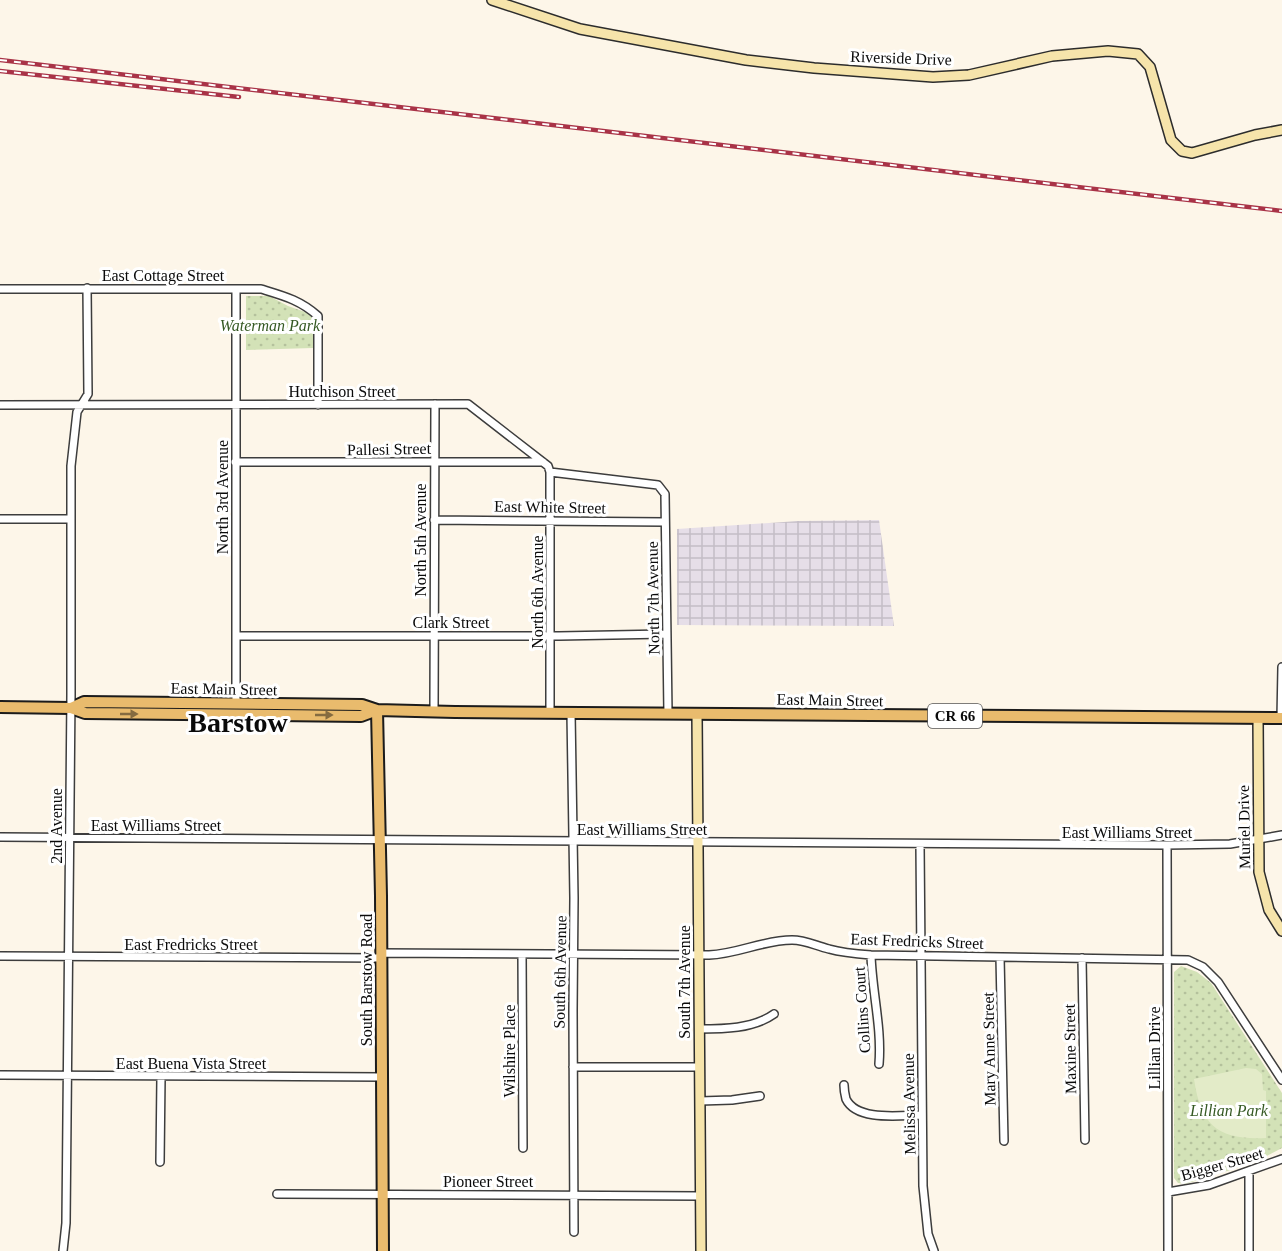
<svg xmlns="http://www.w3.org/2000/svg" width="1282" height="1251" font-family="'Times New Roman',serif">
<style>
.industrial{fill:url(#industrial-grid)}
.park{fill:url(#park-dots)}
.pitch{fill:#e3ebc8}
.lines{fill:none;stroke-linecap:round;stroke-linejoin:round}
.street-casing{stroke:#3d3d3d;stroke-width:10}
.secondary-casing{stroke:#2c2c2c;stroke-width:12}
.primary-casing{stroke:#1b1b1b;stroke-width:14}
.street{stroke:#fff;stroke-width:7}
.secondary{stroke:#f6e4ab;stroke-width:9}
.primary{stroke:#e9bb6d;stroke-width:10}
.rail-casing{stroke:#a93347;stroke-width:4.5}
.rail{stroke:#fff;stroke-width:2;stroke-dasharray:7;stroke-linecap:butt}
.oneway{fill:#856b40}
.labels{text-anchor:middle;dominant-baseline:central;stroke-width:6;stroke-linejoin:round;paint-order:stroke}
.shield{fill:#fff;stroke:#545454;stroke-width:1.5}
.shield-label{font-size:15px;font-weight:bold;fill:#0a0a0a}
.street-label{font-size:16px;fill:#0a0a0a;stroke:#fff}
.park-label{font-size:16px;font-style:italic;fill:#355923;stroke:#fff}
.town-label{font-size:28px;font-weight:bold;fill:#0a0a0a;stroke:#fff}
</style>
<defs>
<pattern id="industrial-grid" width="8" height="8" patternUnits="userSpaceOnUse" patternTransform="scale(1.5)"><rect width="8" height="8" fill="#e6dee8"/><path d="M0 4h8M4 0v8" fill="none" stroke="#c4bdc6"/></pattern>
<pattern id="park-dots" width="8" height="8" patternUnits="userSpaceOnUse" patternTransform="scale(1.5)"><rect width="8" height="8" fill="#d3e2b7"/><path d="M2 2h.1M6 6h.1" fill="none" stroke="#b4c19c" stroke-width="1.8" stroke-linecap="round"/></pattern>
</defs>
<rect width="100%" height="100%" fill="#fdf6e9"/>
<path class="industrial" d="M 879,520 L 894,626 L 677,625 L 677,529 L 798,521 Z"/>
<path class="park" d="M 246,296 L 269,296 L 288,306 L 308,313 L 315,320 L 313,348 L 246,350 Z
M 1181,966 L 1197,972 L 1211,983 L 1282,1093 L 1282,1148 L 1253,1163 L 1185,1184 L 1178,1183 L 1174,1178 L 1174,972 Z"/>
<path class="pitch" d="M 1246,1068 L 1256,1069 L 1262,1074 L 1263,1090 L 1266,1091 L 1266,1138 C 1219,1140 1201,1127 1194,1079 Z"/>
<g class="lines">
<defs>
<path id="street" d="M 0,289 L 261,289 C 284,296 300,300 318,316 L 318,405
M 0,405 L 468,404 L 548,466 L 550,472 L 658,485 L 665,494 L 668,713
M 235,462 L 543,462
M 550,472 L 550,712
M 0,519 L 71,519
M 434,520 L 665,522
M 236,636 L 559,636 L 666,634
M 236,704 L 236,289
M 434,711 L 435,404
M 571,713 L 574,898 L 573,1010 L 574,1232
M 1281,718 L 1282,667
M 0,837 L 1167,845 L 1230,844 L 1282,835
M 920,845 L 923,1186 L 928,1234 L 934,1251
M 1167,845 L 1168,1251
M 381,953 L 709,955 C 738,954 763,940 792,940 C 806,940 816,946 829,949 C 843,953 857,954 871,955 L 1188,960 L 1203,967 L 1218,982 L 1282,1080
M 522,954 L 523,1148
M 871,955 C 872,991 882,1028 879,1064
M 0,956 L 381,958
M 1000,957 L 1004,1141
M 1082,958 L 1085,1140
M 699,1029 C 723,1029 753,1029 774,1014
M 573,1067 L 700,1067
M 0,1075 L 382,1077
M 844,1085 C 844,1089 845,1095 846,1099 C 857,1122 902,1115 922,1115
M 700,1101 L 732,1100 L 760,1096
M 160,1162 L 161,1077
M 1168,1192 L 1209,1185 L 1282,1159
M 277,1194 L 700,1196
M 63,1251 L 66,1223 L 71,695 L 71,466 L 77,412 L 88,394 L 87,288
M 1249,1251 L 1249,1172"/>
<path id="secondary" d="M 492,0 L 580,29 L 746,60 L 814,68 L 933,77 L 969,75 L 1052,56 L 1108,51 L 1138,54 L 1150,67 L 1171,140 L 1182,151 L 1192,153 L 1255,135 L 1282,130
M 697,714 L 701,1251
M 1258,718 L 1259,872 L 1269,910 L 1282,931"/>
<path id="primary" d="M 0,707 L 71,708 L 85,713 L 361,716 L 377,710
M 71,708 L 84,702 L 362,705 L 377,710 L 455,712 L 1282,718
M 377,710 L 381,896 L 383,1251"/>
</defs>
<use href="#street" class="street-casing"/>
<use href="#secondary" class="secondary-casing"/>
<use href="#primary" class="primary-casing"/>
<use href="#street" class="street"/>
<use href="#secondary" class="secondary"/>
<use href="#primary" class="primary"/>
<defs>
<path id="rail" d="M 0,60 L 1282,211
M 0,71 L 239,97"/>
</defs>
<use href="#rail" class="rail-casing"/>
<use href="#rail" class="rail"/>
</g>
<defs><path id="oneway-solid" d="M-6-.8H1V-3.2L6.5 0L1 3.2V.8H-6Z" transform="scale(1.5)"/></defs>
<g class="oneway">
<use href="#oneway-solid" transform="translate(129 714)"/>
<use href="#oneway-solid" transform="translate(324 715)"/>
</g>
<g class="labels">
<rect class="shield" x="928" y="704" width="54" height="24" rx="4.5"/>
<g class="shield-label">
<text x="955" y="716">CR 66</text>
</g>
<g class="street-label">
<text transform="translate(901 58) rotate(2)">Riverside Drive</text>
<text x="163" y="275">East Cottage Street</text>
<text x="342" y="391">Hutchison Street</text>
<text transform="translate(389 449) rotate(-1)">Pallesi Street</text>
<text transform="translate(222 497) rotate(-90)">North 3rd Avenue</text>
<text transform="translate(550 507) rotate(1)">East White Street</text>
<text transform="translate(420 540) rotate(-90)">North 5th Avenue</text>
<text transform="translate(537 592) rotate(-90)">North 6th Avenue</text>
<text transform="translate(653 598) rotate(-91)">North 7th Avenue</text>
<text x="451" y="622">Clark Street</text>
<text transform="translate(224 689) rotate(1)">East Main Street</text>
<text transform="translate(830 700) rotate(1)">East Main Street</text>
<text x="156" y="825">East Williams Street</text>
<text transform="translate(56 826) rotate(-90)">2nd Avenue</text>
<text transform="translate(1244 827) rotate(-91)">Muriel Drive</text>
<text x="642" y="829">East Williams Street</text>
<text x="1127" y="832">East Williams Street</text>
<text transform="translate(917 941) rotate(2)">East Fredricks Street</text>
<text x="191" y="944">East Fredricks Street</text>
<text transform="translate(560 972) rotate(-89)">South 6th Avenue</text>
<text transform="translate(366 980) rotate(-90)">South Barstow Road</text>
<text transform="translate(684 982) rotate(-90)">South 7th Avenue</text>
<text transform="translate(862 1010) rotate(-94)">Collins Court</text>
<text transform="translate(1154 1048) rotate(-90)">Lillian Drive</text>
<text transform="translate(989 1049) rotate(-91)">Mary Anne Street</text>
<text transform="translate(1070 1049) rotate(-91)">Maxine Street</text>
<text transform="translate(509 1051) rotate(-90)">Wilshire Place</text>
<text x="191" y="1063">East Buena Vista Street</text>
<text transform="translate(909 1104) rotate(-91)">Melissa Avenue</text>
<text transform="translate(1222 1164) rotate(-16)">Bigger Street</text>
<text x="488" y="1181">Pioneer Street</text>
</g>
<g class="park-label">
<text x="270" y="325">Waterman Park</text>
<text x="1229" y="1110">Lillian Park</text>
</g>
<g class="town-label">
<text x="238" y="722">Barstow</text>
</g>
</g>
</svg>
